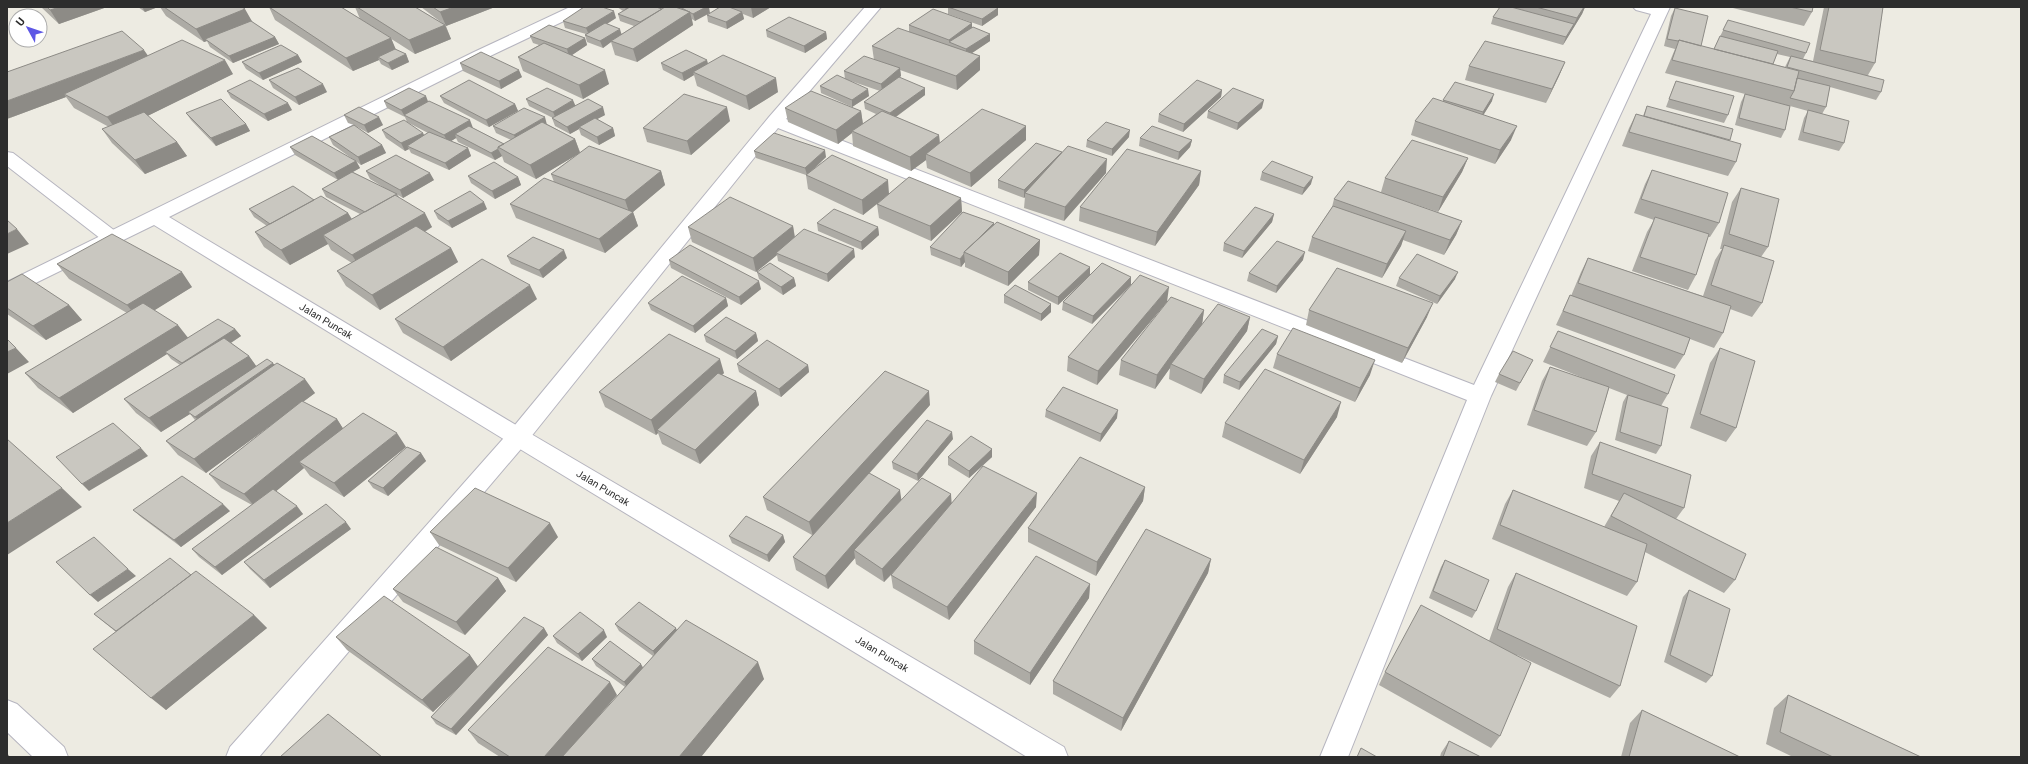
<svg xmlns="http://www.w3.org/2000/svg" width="2028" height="764" font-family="Roboto,sans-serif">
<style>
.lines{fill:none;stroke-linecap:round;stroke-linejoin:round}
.street-casing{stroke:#b6b5bf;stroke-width:2}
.secondary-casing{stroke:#b6b5bf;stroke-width:2}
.street{fill:#fff;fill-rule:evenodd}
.secondary{fill:#fff;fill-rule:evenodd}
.wall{fill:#adaba5;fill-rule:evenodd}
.shaded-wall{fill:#8d8b86}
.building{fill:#c9c7c0;stroke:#8d8b86}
.labels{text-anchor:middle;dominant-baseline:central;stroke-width:3;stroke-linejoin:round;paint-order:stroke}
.street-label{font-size:10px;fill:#2d2d2d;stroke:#fff}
</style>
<rect width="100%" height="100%" fill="#edebe2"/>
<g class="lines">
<defs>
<path id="street" d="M 865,7 L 881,7 L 786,119 L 1474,385 L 1651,14 L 1636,10 L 1633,7 L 1670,7 L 1491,396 L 1348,757 L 1320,757 L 1467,400 L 778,128 L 526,443 L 259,757 L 226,757 L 230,747 L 510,431 L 769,117 Z
M 7,152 L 13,153 L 119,234 L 122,238 L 119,242 L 112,244 L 105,242 L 7,166 Z
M 7,700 L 17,704 L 64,747 L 68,757 L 33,757 L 7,732 Z"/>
<path id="secondary" d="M 570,7 L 590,7 L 587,10 L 486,58 L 169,217 L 526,431 L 1064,747 L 1068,757 L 1027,757 L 510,443 L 154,225 L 7,297 L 7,282 L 474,52 Z"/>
</defs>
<use href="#street" class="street-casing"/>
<use href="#secondary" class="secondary-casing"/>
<use href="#street" class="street"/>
<use href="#secondary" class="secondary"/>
</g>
<path class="wall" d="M 41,7 L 107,7 L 59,24 Z
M 138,7 L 158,7 L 145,12 Z
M 160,7 L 242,7 L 252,22 L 275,37 L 279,44 L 233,63 L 210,47 L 207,41 L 204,42 L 166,16 Z
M 269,7 L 341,7 L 391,38 L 395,49 L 406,54 L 409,62 L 392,70 L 381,64 L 379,60 L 353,71 L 275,20 Z
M 355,7 L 415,7 L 442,23 L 421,7 L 495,7 L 446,26 L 451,39 L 415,54 L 360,19 Z
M 617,7 L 656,7 L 662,9 L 665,7 L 709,7 L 695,21 L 692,19 L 693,25 L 637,62 L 615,55 L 611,42 L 603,48 L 587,42 L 585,35 L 586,34 L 565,28 L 563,21 L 616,18 L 607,24 L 622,34 L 634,26 L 620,21 L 618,14 L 623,11 Z
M 720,7 L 771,7 L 753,18 L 743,14 L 744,19 L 727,29 L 708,22 L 707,15 Z
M 948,7 L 998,8 L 998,15 L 982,26 L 948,14 Z
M 1500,7 L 1585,7 L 1582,14 L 1563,45 L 1491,24 L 1493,17 Z
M 1729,7 L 1813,7 L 1812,12 L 1804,26 Z
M 1824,7 L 1883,7 L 1875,63 L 1868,75 L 1881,92 L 1876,100 L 1830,87 L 1826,107 L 1822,114 L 1844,143 L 1839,151 L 1798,140 L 1804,118 L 1808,111 L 1790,106 L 1785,130 L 1781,138 L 1735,125 L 1741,102 L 1745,94 L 1665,73 L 1675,49 L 1664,46 L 1671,16 L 1675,8 L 1701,46 L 1714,49 L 1728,20 L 1806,53 L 1803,59 L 1813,61 ZM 1777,54 L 1790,57 L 1785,67 L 1773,64 Z
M 972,23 L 972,27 L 990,41 L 972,53 L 980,56 L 980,70 L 957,90 L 900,70 L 901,76 L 898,78 L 925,95 L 896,117 L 939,135 L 940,143 L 1026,126 L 1026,140 L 971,187 L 927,168 L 926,160 L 911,171 L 853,146 L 852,133 L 838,144 L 788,122 L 785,108 L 861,111 L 863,124 L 876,114 L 865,109 L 864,102 L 880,91 L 845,79 L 844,71 L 874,60 L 872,46 L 909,32 L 909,25 Z
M 766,30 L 826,32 L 827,39 L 805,53 L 767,37 Z
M 530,36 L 585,38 L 587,45 L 572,55 L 609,84 L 583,99 L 523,71 L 518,57 L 539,45 L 533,43 Z
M 298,55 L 302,62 L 263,80 L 246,69 L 242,62 Z
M 148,56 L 233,74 L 147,116 L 177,142 L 187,156 L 145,174 L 112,143 L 102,129 L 109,127 L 74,108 L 66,97 L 7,119 Z
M 1565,62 L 1559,76 L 1546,103 L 1465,80 L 1469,66 Z
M 460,63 L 522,77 L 501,89 L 463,71 Z
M 661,63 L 778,92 L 749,110 L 697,86 L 694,75 L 684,81 L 663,70 Z
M 269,80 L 327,92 L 299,105 L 273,88 Z
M 1676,81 L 1728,115 L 1724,123 L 1666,107 L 1673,88 Z
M 820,86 L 869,96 L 852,107 L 821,93 Z
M 1222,90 L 1221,97 L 1183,132 L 1158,122 L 1159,114 Z
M 227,91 L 292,110 L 268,121 L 231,98 Z
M 440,96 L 515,104 L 518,111 L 489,127 L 444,103 Z
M 526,99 L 575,106 L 605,115 L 597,119 L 613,128 L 615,136 L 599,145 L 581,135 L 579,129 L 570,134 L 555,126 L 552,118 L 553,118 L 529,106 Z
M 1443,100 L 1492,101 L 1483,115 L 1511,140 L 1495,164 L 1411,135 L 1415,121 L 1443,101 Z
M 384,101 L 428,101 L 473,128 L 504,144 L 511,140 L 496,133 L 493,126 L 547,124 L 575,139 L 580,152 L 661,171 L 665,185 L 633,212 L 638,226 L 605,253 L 516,218 L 510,204 L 554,182 L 551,174 L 578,154 L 536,179 L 504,162 L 502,156 L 495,160 L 458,142 L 456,138 L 451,141 L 468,148 L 471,156 L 449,170 L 411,153 L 409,149 L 405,151 L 386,138 L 382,130 L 423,133 L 424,135 L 428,133 L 407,122 L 405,117 L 387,108 Z
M 1647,106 L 1730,141 L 1736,162 L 1728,176 L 1622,146 L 1629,128 L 1636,114 L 1643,116 Z
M 1262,108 L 1237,130 L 1207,118 L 1208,111 Z
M 186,113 L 246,124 L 250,131 L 216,146 L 191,120 Z
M 344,115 L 383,125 L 368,133 L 354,125 L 382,145 L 386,153 L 361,165 L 333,145 L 329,137 L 354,125 L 348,123 Z
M 730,121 L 691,155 L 647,142 L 643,128 Z
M 1129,137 L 1112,156 L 1086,147 L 1087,140 Z
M 1140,138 L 1192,140 L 1190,147 L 1178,160 L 1139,146 Z
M 290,147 L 356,161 L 360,168 L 353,172 L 388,190 L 370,179 L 366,171 L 434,180 L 403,198 L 398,195 L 399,198 L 432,227 L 425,232 L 451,248 L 458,262 L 380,310 L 346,286 L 337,271 L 352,263 L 331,250 L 328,244 L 290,265 L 264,247 L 255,232 L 267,226 L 254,217 L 249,209 L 314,200 L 348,213 L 352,219 L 360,214 L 326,197 L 322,189 L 338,180 L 295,155 Z
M 754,151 L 826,157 L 814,169 L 889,194 L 961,198 L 962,212 L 931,241 L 879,218 L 877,204 L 881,201 L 863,215 L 808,189 L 806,175 L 756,158 Z
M 1468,158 L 1462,172 L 1438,212 L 1385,194 L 1462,221 L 1456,235 L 1444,255 L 1403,240 L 1401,246 L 1382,278 L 1308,251 L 1312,237 L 1332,207 L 1334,199 L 1381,192 L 1385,178 Z
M 1652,170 L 1719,223 L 1710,237 L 1708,237 L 1696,275 L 1688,290 L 1632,271 L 1647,232 L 1654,220 L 1634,213 L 1645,184 Z
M 1201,171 L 1199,185 L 1155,246 L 1079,221 L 1080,207 Z
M 1262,172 L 1311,184 L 1302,195 L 1260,180 Z
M 1106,173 L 1064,221 L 1024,208 L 1025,197 L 1024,198 L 998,188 L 998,180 Z
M 468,176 L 518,177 L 521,185 L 495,199 L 471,183 Z
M 1741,188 L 1768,247 L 1761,257 L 1762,303 L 1752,317 L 1730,309 L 1723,333 L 1714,348 L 1690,339 L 1684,355 L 1675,369 L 1556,325 L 1570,295 L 1571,296 L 1581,272 L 1588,258 L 1703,296 L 1715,260 L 1722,249 L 1720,249 L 1732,202 Z
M 487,209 L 452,228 L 438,219 L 434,211 Z
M 1274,214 L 1272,222 L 1242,258 L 1223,251 L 1224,243 Z
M 817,223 L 878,227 L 879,235 L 862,250 L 818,231 Z
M 994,223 L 994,225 L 1040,240 L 1039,255 L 1008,286 L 965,267 L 965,262 L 961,267 L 931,255 L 930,247 Z
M 793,226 L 795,237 L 855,257 L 828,282 L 778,261 L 777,255 L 756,272 L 692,242 L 688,227 Z
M 507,256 L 567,258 L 543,278 L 511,264 Z
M 669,260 L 761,289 L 741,305 L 671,268 Z
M 1303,260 L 1276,293 L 1247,281 L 1249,273 Z
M 57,264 L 192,287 L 154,310 L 188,338 L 235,329 L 241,336 L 231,343 L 249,356 L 256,366 L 274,364 L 315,393 L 303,402 L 337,419 L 343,429 L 406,447 L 344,497 L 310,476 L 304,468 L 276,491 L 303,514 L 222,575 L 199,557 L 192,549 L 252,505 L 221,488 L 209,474 L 283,416 L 206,473 L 178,455 L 166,441 L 195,420 L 190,414 L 161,432 L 136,413 L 124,399 L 180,365 L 171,359 L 167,354 L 73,413 L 38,388 L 25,373 L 127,313 L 69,279 Z
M 1090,267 L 1090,275 L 1058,305 L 1028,290 L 1028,282 Z
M 757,272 L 794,278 L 796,286 L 783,295 L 759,279 Z
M 1399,278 L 1455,279 L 1437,304 L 1396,286 Z
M 7,282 L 69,305 L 82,320 L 46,340 L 7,314 Z
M 1131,285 L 1092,324 L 1062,310 L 1063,302 Z
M 1004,295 L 1051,304 L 1051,312 L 1041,321 L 1004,303 Z
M 726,298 L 728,306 L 695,333 L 651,310 L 648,303 Z
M 537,299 L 451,361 L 403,333 L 395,319 Z
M 1167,302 L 1097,385 L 1067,371 L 1068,357 Z
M 1204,310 L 1202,324 L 1250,317 L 1247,331 L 1201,394 L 1169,379 L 1170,368 L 1155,389 L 1119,375 L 1121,360 Z
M 1309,310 L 1427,317 L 1402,363 L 1306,325 Z
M 1558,331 L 1668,394 L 1661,406 L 1661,446 L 1656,454 L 1615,440 L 1623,402 L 1627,395 L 1609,388 L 1596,432 L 1587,446 L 1527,425 L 1542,381 L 1550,367 L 1591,381 L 1543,362 Z
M 756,333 L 758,341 L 737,359 L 706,342 L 704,335 Z
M 1278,336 L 1276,344 L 1239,390 L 1223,383 L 1224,375 Z
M 1720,348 L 1736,428 L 1726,442 L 1690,428 L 1710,363 Z
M 1277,354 L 1370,375 L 1355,402 L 1273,368 Z
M 1533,360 L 1516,391 L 1495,382 L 1499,374 Z
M 737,364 L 808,365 L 809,372 L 781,397 L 739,372 Z
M 724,373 L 722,375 L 756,391 L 759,405 L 700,464 L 662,444 L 658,433 L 656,435 L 605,407 L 599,392 Z
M 930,405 L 868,475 L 901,500 L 1036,507 L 949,620 L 893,588 L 891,575 L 884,582 L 856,564 L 855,558 L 828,589 L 796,570 L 793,557 L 812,535 L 767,510 L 763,497 Z
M 1046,410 L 1117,418 L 1100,442 L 1045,417 Z
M 1337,417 L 1300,474 L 1222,437 L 1225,423 Z
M 953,439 L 918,481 L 893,469 L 892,462 Z
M 1600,442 L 1684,508 L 1676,519 L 1735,580 L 1724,593 L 1645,552 L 1637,582 L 1627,596 L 1492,539 L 1505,504 L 1513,490 L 1604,527 L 1619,501 L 1584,488 L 1591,456 Z
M 421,453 L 426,461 L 388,496 L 373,488 L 368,481 Z
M 948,457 L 992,457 L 969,478 L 948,465 Z
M 1145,487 L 1143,501 L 1096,576 L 1028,542 L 1028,528 Z
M 133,510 L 230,511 L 181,547 L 141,517 Z
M 351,529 L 270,588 L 250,569 L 244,562 Z
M 430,532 L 558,537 L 516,582 L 439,545 Z
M 783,535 L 785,542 L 769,562 L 732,543 L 729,536 Z
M 1211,559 L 1208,573 L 1121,731 L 1053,694 L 1053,681 Z
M 1445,560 L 1476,611 L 1472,618 L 1429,598 L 1441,567 Z
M 1516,573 L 1620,686 L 1610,698 L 1517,655 L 1500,736 L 1491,748 L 1379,685 L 1385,672 L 1489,641 L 1508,587 Z
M 191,575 L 254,615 L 267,628 L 166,710 L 116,632 L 94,614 Z
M 498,578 L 506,591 L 465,635 L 403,602 L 393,589 Z
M 1090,584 L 1089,598 L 1030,685 L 974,654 L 974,641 Z
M 1689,590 L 1712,676 L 1706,683 L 1664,662 L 1683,597 Z
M 615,624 L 677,630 L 764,679 L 701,757 L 500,757 L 478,743 L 468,730 L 617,695 L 579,739 L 625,687 L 596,666 L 592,659 L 643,668 L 653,656 L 619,631 Z
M 544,628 L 548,635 L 456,735 L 436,724 L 431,717 L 458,688 L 433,712 L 347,650 L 336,637 L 470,655 L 478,667 Z
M 553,636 L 607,637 L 582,661 L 557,643 Z
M 1788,695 L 1921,757 L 1793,757 L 1766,744 L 1774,708 Z
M 1642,710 L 1740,757 L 1621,757 L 1630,723 Z
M 1449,741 L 1481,757 L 1440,757 L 1441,753 Z"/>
<path class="shaded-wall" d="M 60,7 L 107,7 L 59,24 L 50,10 Z
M 142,7 L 158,7 L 145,12 Z
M 454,7 L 495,7 L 446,26 L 440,12 Z
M 625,7 L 639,7 L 627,13 Z
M 706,7 L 709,7 L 710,13 L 695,21 L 693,14 Z
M 751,7 L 771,7 L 753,18 Z
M 1584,7 L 1585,7 L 1582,14 L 1563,45 L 1566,37 L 1574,24 L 1577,18 Z
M 998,8 L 998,15 L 982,26 L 982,19 Z
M 245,9 L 253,23 L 205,39 L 207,41 L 204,42 L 196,29 Z
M 614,11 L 616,18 L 589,35 L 586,28 Z
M 690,12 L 693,25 L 637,62 L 633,49 Z
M 742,12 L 744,19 L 727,29 L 726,22 Z
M 972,23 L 972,30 L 949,42 L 949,47 L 949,40 Z
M 445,25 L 451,39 L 415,54 L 409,40 Z
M 620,29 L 622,36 L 611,41 L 611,42 L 603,48 L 600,41 Z
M 826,32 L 827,39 L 805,53 L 804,46 Z
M 990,34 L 990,41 L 966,57 L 966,49 Z
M 275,37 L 279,44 L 233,63 L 229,56 Z
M 391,38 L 397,52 L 378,57 L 379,60 L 353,71 L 346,58 Z
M 585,38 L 587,45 L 569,57 L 567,49 Z
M 144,50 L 153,63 L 64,94 L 66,97 L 7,119 L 7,101 Z
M 406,54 L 409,62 L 392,70 L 388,63 Z
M 298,55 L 302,62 L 263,80 L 259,73 Z
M 980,56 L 980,70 L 957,90 L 956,76 Z
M 225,60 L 233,74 L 117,131 L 107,117 Z
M 707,60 L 709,67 L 693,72 L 694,75 L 684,81 L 682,73 Z
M 1565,62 L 1559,76 L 1546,103 L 1552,89 Z
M 900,68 L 901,76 L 882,91 L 881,84 Z
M 519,70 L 522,77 L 501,89 L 499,81 Z
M 605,70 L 609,84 L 583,99 L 579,85 Z
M 776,78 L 778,92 L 749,110 L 746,96 Z
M 323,84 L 327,92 L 299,105 L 295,97 Z
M 925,88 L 925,95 L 890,121 L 890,113 Z
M 868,89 L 869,96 L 852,107 L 852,100 Z
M 1222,90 L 1221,97 L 1183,132 L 1184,124 Z
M 1494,94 L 1492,101 L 1481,119 L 1483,112 Z
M 426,96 L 429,104 L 404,115 L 401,110 Z
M 573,100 L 576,107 L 556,119 L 553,112 Z
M 1264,100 L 1262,108 L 1237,130 L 1238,123 Z
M 288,103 L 292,110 L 268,121 L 264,114 Z
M 515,104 L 518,111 L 489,127 L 486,120 Z
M 603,107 L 605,115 L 580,128 L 579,127 L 579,129 L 570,134 L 567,127 Z
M 727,107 L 730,121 L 691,155 L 687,141 Z
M 861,111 L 863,125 L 852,131 L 852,133 L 838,144 L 836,130 Z
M 379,117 L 383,125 L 368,133 L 364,125 Z
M 545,117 L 547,125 L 517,143 L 514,135 Z
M 470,120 L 473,128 L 459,136 L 455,134 L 456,138 L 448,143 L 444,135 Z
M 246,124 L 250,131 L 216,146 L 211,138 Z
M 1026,126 L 1026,140 L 971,187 L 970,173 Z
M 1517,126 L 1511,140 L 1495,164 L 1500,150 Z
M 613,128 L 615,136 L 599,145 L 597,137 Z
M 1130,130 L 1129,137 L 1112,156 L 1112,149 Z
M 423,133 L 426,140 L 407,146 L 409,149 L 405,151 L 401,143 Z
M 939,135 L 940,149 L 926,154 L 926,160 L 911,171 L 910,157 Z
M 575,139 L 580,153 L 536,179 L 530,165 Z
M 1192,140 L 1190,147 L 1178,160 L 1179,152 Z
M 177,142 L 187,156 L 145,174 L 135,160 Z
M 382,145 L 386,153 L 361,165 L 358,157 Z
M 468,148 L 471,156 L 449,170 L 445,163 Z
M 498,149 L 502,156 L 495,160 L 491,153 Z
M 825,150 L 826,157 L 807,175 L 805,168 Z
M 1062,152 L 1061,160 L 1025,193 L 1025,197 L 1024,198 L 1024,190 Z
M 1468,158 L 1462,172 L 1438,212 L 1443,197 Z
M 1107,159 L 1106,173 L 1064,221 L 1065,207 Z
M 356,161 L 360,168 L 338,180 L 334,173 Z
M 661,171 L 665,185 L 633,212 L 638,226 L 605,253 L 599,239 L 630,215 L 625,200 Z
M 1201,171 L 1199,185 L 1155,246 L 1157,232 Z
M 430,173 L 434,180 L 403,198 L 400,190 Z
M 518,177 L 521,185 L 495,199 L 492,191 Z
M 1313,177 L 1311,184 L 1302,195 L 1304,188 Z
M 888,180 L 889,194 L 863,215 L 862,200 Z
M 961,198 L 962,212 L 931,241 L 930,226 Z
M 484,202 L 487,209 L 452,228 L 448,221 Z
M 348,213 L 356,227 L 323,235 L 328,244 L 290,265 L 281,250 Z
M 425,213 L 432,227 L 361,269 L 352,255 Z
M 1274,214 L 1272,222 L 1242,258 L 1244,251 Z
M 1462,221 L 1456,235 L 1444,255 L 1450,240 Z
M 994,223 L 994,231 L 966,253 Z
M 793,226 L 795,240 L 776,253 L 777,255 L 756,272 L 753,258 Z
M 878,227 L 879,235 L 862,250 L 861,242 Z
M 17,229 L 29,244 L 7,254 L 7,234 Z
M 1406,231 L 1401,246 L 1382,278 L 1387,264 Z
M 1040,240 L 1039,255 L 1008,286 L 1008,272 Z
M 451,248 L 458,262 L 380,310 L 372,295 Z
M 854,249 L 855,257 L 828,282 L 827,274 Z
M 564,250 L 567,258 L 543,278 L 539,270 Z
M 1305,252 L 1303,260 L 1276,293 L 1277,286 Z
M 964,254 L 965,262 L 961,267 L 960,259 Z
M 1090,267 L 1090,275 L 1058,305 L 1058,297 Z
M 182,272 L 192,287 L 139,320 L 127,305 Z
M 1458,272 L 1455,279 L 1437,304 L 1440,296 Z
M 1131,277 L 1131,285 L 1092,324 L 1093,316 Z
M 794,278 L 796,286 L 783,295 L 781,287 Z
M 759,281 L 761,289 L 741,305 L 739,297 Z
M 530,285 L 537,299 L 451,361 L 443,347 Z
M 1169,287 L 1167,302 L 1097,385 L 1098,371 Z
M 726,298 L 728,306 L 695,333 L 693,326 Z
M 1433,303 L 1427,317 L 1402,363 L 1408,348 Z
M 1051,304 L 1051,312 L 1041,321 L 1041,314 Z
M 69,305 L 82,320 L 46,340 L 33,326 Z
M 1204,310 L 1202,325 L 1171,364 L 1170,368 L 1155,389 L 1157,375 Z
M 1250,317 L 1247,331 L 1201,394 L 1204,379 Z
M 178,325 L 189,339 L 165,352 L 167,354 L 73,413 L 59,398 Z
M 235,329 L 241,336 L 188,371 L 182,363 Z
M 756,333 L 758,341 L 737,359 L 735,351 Z
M 1278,336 L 1276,344 L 1239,390 L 1240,382 Z
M 16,348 L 29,362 L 7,374 L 7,352 Z
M 249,356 L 259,370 L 188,412 L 190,414 L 161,432 L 149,418 Z
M 720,359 L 724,373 L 660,431 L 657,430 L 658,433 L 656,435 L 651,420 Z
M 1375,360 L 1370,375 L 1355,402 L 1360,388 Z
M 273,363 L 279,371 L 202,424 L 195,417 Z
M 808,365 L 809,372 L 781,397 L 779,389 Z
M 305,379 L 315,393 L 206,473 L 194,459 Z
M 756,391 L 759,405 L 700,464 L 695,450 Z
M 929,391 L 930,405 L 813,536 L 809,522 Z
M 1341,402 L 1337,417 L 1300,474 L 1304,460 Z
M 1118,410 L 1117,418 L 1100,442 L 1101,434 Z
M 337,419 L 346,433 L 299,462 L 304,468 L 256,508 L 244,494 Z
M 952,432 L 953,439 L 918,481 L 917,474 Z
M 397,433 L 406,447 L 344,497 L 334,483 Z
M 141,448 L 148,456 L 89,491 L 82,484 Z
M 992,449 L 992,457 L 969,478 L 969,471 Z
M 421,453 L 426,461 L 388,496 L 383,488 Z
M 1145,487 L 1143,501 L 1096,576 L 1097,562 Z
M 62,488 L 82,507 L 7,555 L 7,523 Z
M 900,490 L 902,504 L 854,550 L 855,558 L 828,589 L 825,576 Z
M 1037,493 L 1036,507 L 949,620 L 947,607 Z
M 951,494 L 952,508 L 884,582 L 882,569 Z
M 223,504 L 230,511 L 181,547 L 174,540 Z
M 297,506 L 303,514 L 222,575 L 215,567 Z
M 346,522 L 351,529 L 270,588 L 264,580 Z
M 550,523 L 558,537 L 516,582 L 508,568 Z
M 783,535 L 785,542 L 769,562 L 767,555 Z
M 1211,559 L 1208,573 L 1121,731 L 1123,718 Z
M 128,569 L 136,576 L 98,602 L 90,595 Z
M 498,578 L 506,591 L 465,635 L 456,622 Z
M 1090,584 L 1089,598 L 1030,685 L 1030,673 Z
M 254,615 L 267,628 L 166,710 L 151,698 Z
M 544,628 L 548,635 L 456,735 L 451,729 Z
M 676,628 L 679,635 L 656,658 L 653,651 Z
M 604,630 L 607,637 L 582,661 L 578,654 Z
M 470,655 L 479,668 L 433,712 L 422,700 Z
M 758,662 L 764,679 L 701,757 L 679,757 Z
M 641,664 L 645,671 L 628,689 L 624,682 Z
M 610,682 L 617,695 L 563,757 L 544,757 Z
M 7,753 L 10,757 L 7,757 Z"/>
<path class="building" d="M 47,7 L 60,7 L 50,10 Z
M 164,7 L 242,7 L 245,9 L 196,29 Z
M 269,7 L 341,7 L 391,38 L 346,58 Z
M 357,7 L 415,7 L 445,25 L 409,40 Z
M 433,7 L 454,7 L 440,12 Z
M 584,7 L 602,7 L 614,11 L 586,28 L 563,21 Z
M 630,7 L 656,7 L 662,9 L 640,22 L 618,14 Z
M 665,7 L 675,7 L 690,12 L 633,49 L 611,41 Z
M 680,7 L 706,7 L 693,14 Z
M 720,7 L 729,7 L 742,12 L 726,22 L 707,15 Z
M 948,7 L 995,7 L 998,8 L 982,19 Z
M 1500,7 L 1511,7 L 1574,24 L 1566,37 L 1493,17 Z
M 1536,7 L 1584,7 L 1577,18 Z
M 1790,7 L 1813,7 L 1812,12 Z
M 1829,7 L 1883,7 L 1875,63 L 1820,50 Z
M 1675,8 L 1708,16 L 1701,46 L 1679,40 L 1678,41 L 1667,39 Z
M 933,9 L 972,23 L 949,40 L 909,25 Z
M 789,17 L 826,32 L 804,46 L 766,30 Z
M 1728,20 L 1810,43 L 1806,53 L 1723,30 Z
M 251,21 L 275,37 L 229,56 L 205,39 Z
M 605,23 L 620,29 L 600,41 L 585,35 Z
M 549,25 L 585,38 L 567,49 L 530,36 Z
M 973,27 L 990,34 L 966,49 L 949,42 Z
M 898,28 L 980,56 L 956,76 L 872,46 Z
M 122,31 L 144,50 L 7,101 L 7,72 Z
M 1720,36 L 1778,51 L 1773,64 L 1714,49 Z
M 182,40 L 225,60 L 107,117 L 64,94 Z
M 1679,40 L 1799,71 L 1794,91 L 1672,60 Z
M 1485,41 L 1565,62 L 1552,89 L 1469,66 Z
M 544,43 L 605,70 L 579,85 L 518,57 Z
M 281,45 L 298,55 L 259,73 L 242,62 Z
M 395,49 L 406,54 L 388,63 L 378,57 Z
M 686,50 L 707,60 L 682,73 L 661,63 Z
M 481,52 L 519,70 L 499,81 L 460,63 Z
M 723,55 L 776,78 L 746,96 L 693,72 Z
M 864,56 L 900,68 L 881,84 L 844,71 Z
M 1791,56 L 1884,80 L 1881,92 L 1787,67 Z
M 298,68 L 323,84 L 295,97 L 269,80 Z
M 837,75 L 868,89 L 852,100 L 820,86 Z
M 899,77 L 925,88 L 890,113 L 864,102 Z
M 1797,78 L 1830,86 L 1826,107 L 1790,98 L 1794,91 Z
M 250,80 L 288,103 L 264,114 L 227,91 Z
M 469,80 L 515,104 L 486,120 L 440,96 Z
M 1197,80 L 1222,90 L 1184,124 L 1159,114 Z
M 1676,81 L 1734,96 L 1728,115 L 1669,99 Z
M 1455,82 L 1494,94 L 1483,112 L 1443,100 Z
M 409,88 L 426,96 L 401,110 L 384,101 Z
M 547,88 L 573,100 L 553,112 L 526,99 Z
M 1233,88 L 1264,100 L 1238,123 L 1208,111 Z
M 811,91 L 861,111 L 836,130 L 785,108 Z
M 684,94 L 727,107 L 687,141 L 643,128 Z
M 1745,94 L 1790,106 L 1785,130 L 1739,118 Z
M 1433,98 L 1517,126 L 1500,150 L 1415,121 Z
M 221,99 L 246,124 L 211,138 L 186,113 Z
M 588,99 L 603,107 L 567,127 L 552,118 Z
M 429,101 L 470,120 L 444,135 L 404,115 Z
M 1647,106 L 1733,129 L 1730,140 L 1644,116 Z
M 359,107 L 379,117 L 364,125 L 344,115 Z
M 524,108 L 545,117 L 514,135 L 493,126 Z
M 982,109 L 1026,126 L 970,173 L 926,154 Z
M 1808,110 L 1849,121 L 1844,143 L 1803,132 Z
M 882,111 L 939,135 L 910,157 L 852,131 Z
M 144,112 L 177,142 L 135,160 L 102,129 Z
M 1636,114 L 1741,144 L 1736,162 L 1629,132 Z
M 595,118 L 613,128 L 597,137 L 579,127 Z
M 404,120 L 423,133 L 401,143 L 382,130 Z
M 542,122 L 575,139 L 530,165 L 498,147 Z
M 1106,122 L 1130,130 L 1112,149 L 1087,140 Z
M 354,125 L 382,145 L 358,157 L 329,137 Z
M 469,126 L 504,144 L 498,147 L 498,149 L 491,153 L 455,134 Z
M 1152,126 L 1192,140 L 1179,152 L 1140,138 Z
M 429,132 L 468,148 L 445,163 L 407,146 Z
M 774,133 L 825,150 L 805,168 L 754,151 Z
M 312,136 L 356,161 L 334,173 L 290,147 Z
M 1412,140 L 1468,158 L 1443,197 L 1385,178 Z
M 1036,143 L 1062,152 L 1024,190 L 998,180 Z
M 589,146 L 661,171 L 625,200 L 551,174 Z
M 1068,146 L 1107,159 L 1065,207 L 1025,193 Z
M 1127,149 L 1201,171 L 1157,232 L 1080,207 Z
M 396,155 L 430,173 L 400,190 L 366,171 Z
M 832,155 L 888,180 L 862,200 L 806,175 Z
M 1272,161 L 1313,177 L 1304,188 L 1262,172 Z
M 494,162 L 518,177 L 492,191 L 468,176 Z
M 1652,170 L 1728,193 L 1719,223 L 1641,199 Z
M 352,172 L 397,194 L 365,212 L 322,189 Z
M 909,177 L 961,198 L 930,226 L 877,204 Z
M 544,178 L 633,212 L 599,239 L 510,204 Z
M 1348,181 L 1462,221 L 1450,240 L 1334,199 Z
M 293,186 L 314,200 L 270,224 L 249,209 Z
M 1741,188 L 1779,199 L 1768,247 L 1729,234 Z
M 470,191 L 484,202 L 448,221 L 434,211 Z
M 395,195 L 425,213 L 352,255 L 323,235 Z
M 321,196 L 348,213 L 281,250 L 255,232 Z
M 730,197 L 793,226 L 753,258 L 688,227 Z
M 1333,206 L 1406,231 L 1387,264 L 1312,237 Z
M 1255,207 L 1274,214 L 1244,251 L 1224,243 Z
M 834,209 L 878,227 L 861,242 L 817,223 Z
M 963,212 L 994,223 L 978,239 L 964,252 L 964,254 L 960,259 L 930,247 Z
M 1655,217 L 1709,234 L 1696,275 L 1640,257 Z
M 7,220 L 17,229 L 7,234 Z
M 997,222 L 1040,240 L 1008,272 L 964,252 Z
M 416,226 L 451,248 L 372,295 L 337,271 Z
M 804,229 L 854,249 L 827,274 L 776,253 Z
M 112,234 L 182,272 L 127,305 L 57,264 Z
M 533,237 L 564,250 L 539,270 L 507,256 Z
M 1277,241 L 1305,252 L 1277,286 L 1249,273 Z
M 690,245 L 759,281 L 739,297 L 669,260 Z
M 1724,245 L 1774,261 L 1762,303 L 1711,285 Z
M 1060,253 L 1090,267 L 1058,297 L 1028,282 Z
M 1417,254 L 1458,272 L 1440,296 L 1399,278 Z
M 1588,258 L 1731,306 L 1723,333 L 1578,283 Z
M 482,259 L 530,285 L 443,347 L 395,319 Z
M 770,263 L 794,278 L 781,287 L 757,272 Z
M 1102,263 L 1131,277 L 1093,316 L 1063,302 Z
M 1337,268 L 1433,303 L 1408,348 L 1309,310 Z
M 22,274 L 69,305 L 33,326 L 7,308 L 7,282 Z
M 1140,275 L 1169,287 L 1098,371 L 1068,357 Z
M 682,276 L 726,298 L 693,326 L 648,303 Z
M 1015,285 L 1051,304 L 1041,314 L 1004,295 Z
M 1570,295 L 1690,338 L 1684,355 L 1563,311 Z
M 1171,297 L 1204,310 L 1157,375 L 1121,360 Z
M 143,303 L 178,325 L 59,398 L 25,373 Z
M 1218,304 L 1250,317 L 1204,379 L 1171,364 Z
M 726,317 L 756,333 L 735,351 L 704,335 Z
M 218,319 L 235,329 L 182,363 L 165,352 Z
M 1293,328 L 1375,360 L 1360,388 L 1277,354 Z
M 1262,329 L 1278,336 L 1240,382 L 1224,375 Z
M 1558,331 L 1675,375 L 1668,394 L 1550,347 Z
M 669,334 L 720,359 L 651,420 L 599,392 Z
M 224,338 L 249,356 L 149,418 L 124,399 Z
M 7,339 L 16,348 L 7,352 Z
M 767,340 L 808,365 L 779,389 L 737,364 Z
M 1720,348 L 1755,361 L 1736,428 L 1700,414 Z
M 1513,351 L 1533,360 L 1520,383 L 1499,374 Z
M 267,359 L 273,363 L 195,417 L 188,412 Z
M 277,363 L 305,379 L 194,459 L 166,441 Z
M 1550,367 L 1609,387 L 1596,432 L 1534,410 Z
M 1265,369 L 1341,402 L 1304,460 L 1225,423 Z
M 885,371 L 929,391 L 809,522 L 763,497 Z
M 718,373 L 756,391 L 695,450 L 657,430 Z
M 1063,387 L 1118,410 L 1101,434 L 1046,410 Z
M 1628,395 L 1668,408 L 1661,446 L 1620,432 Z
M 302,401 L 337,419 L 244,494 L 209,474 Z
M 363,413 L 397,433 L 334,483 L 299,462 Z
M 927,420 L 952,432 L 917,474 L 892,462 Z
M 113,423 L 141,448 L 82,484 L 56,457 Z
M 971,436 L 992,449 L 969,471 L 948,457 Z
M 7,439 L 62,488 L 7,523 Z
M 1600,442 L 1691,475 L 1684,508 L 1592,474 Z
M 407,447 L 421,453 L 383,488 L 368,481 Z
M 1080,457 L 1145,487 L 1097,562 L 1028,528 Z
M 983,466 L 1037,493 L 947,607 L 891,575 Z
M 869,473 L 900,490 L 825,576 L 793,557 Z
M 182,476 L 223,504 L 174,540 L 133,510 Z
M 922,478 L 951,494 L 882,569 L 854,550 Z
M 475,488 L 550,523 L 508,568 L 430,532 Z
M 273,489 L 297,506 L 215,567 L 192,549 Z
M 1513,490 L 1647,544 L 1637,582 L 1500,525 Z
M 1624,493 L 1746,554 L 1735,580 L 1611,516 Z
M 326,504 L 346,522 L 264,580 L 244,562 Z
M 746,516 L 783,535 L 767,555 L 729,536 Z
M 1146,529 L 1211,559 L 1123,718 L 1053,681 Z
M 94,537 L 128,569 L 90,595 L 56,562 Z
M 436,547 L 498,578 L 456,622 L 393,589 Z
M 1036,556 L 1090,584 L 1030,673 L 974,641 Z
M 170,558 L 191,575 L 116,631 L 94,614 Z
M 1445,560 L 1489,580 L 1476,611 L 1433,591 Z
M 196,571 L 254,615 L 151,698 L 93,649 Z
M 1516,573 L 1637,626 L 1620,686 L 1497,629 Z
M 1689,590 L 1730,609 L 1712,676 L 1670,655 Z
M 384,596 L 470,655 L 422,700 L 336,637 Z
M 639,602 L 676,628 L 653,651 L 615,624 Z
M 1421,605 L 1531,663 L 1500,736 L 1385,672 Z
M 580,612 L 604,630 L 578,654 L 553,636 Z
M 524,617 L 544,628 L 451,729 L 431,717 Z
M 686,620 L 758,662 L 679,757 L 562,757 Z
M 610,641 L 641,664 L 624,682 L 592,659 Z
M 548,647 L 610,682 L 544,757 L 510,757 L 468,730 Z
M 1788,695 L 1921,757 L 1833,757 L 1780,732 Z
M 1642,710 L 1740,757 L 1629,757 Z
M 328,714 L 382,757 L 280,757 Z
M 1449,741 L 1481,757 L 1443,757 Z
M 1361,748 L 1377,757 L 1357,757 Z"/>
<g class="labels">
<g class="street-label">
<text transform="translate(326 321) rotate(31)">Jalan Puncak</text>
<text transform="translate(603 488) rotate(31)">Jalan Puncak</text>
<text transform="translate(882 654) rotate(31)">Jalan Puncak</text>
</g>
</g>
<rect width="2028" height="764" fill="none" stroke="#2d2d2d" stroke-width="16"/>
<g transform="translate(28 28) rotate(310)"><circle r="19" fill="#ffffff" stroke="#ababab"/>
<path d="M0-3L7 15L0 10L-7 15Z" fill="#5d57e5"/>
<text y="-6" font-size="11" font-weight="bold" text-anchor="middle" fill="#2d2d2d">U</text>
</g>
</svg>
